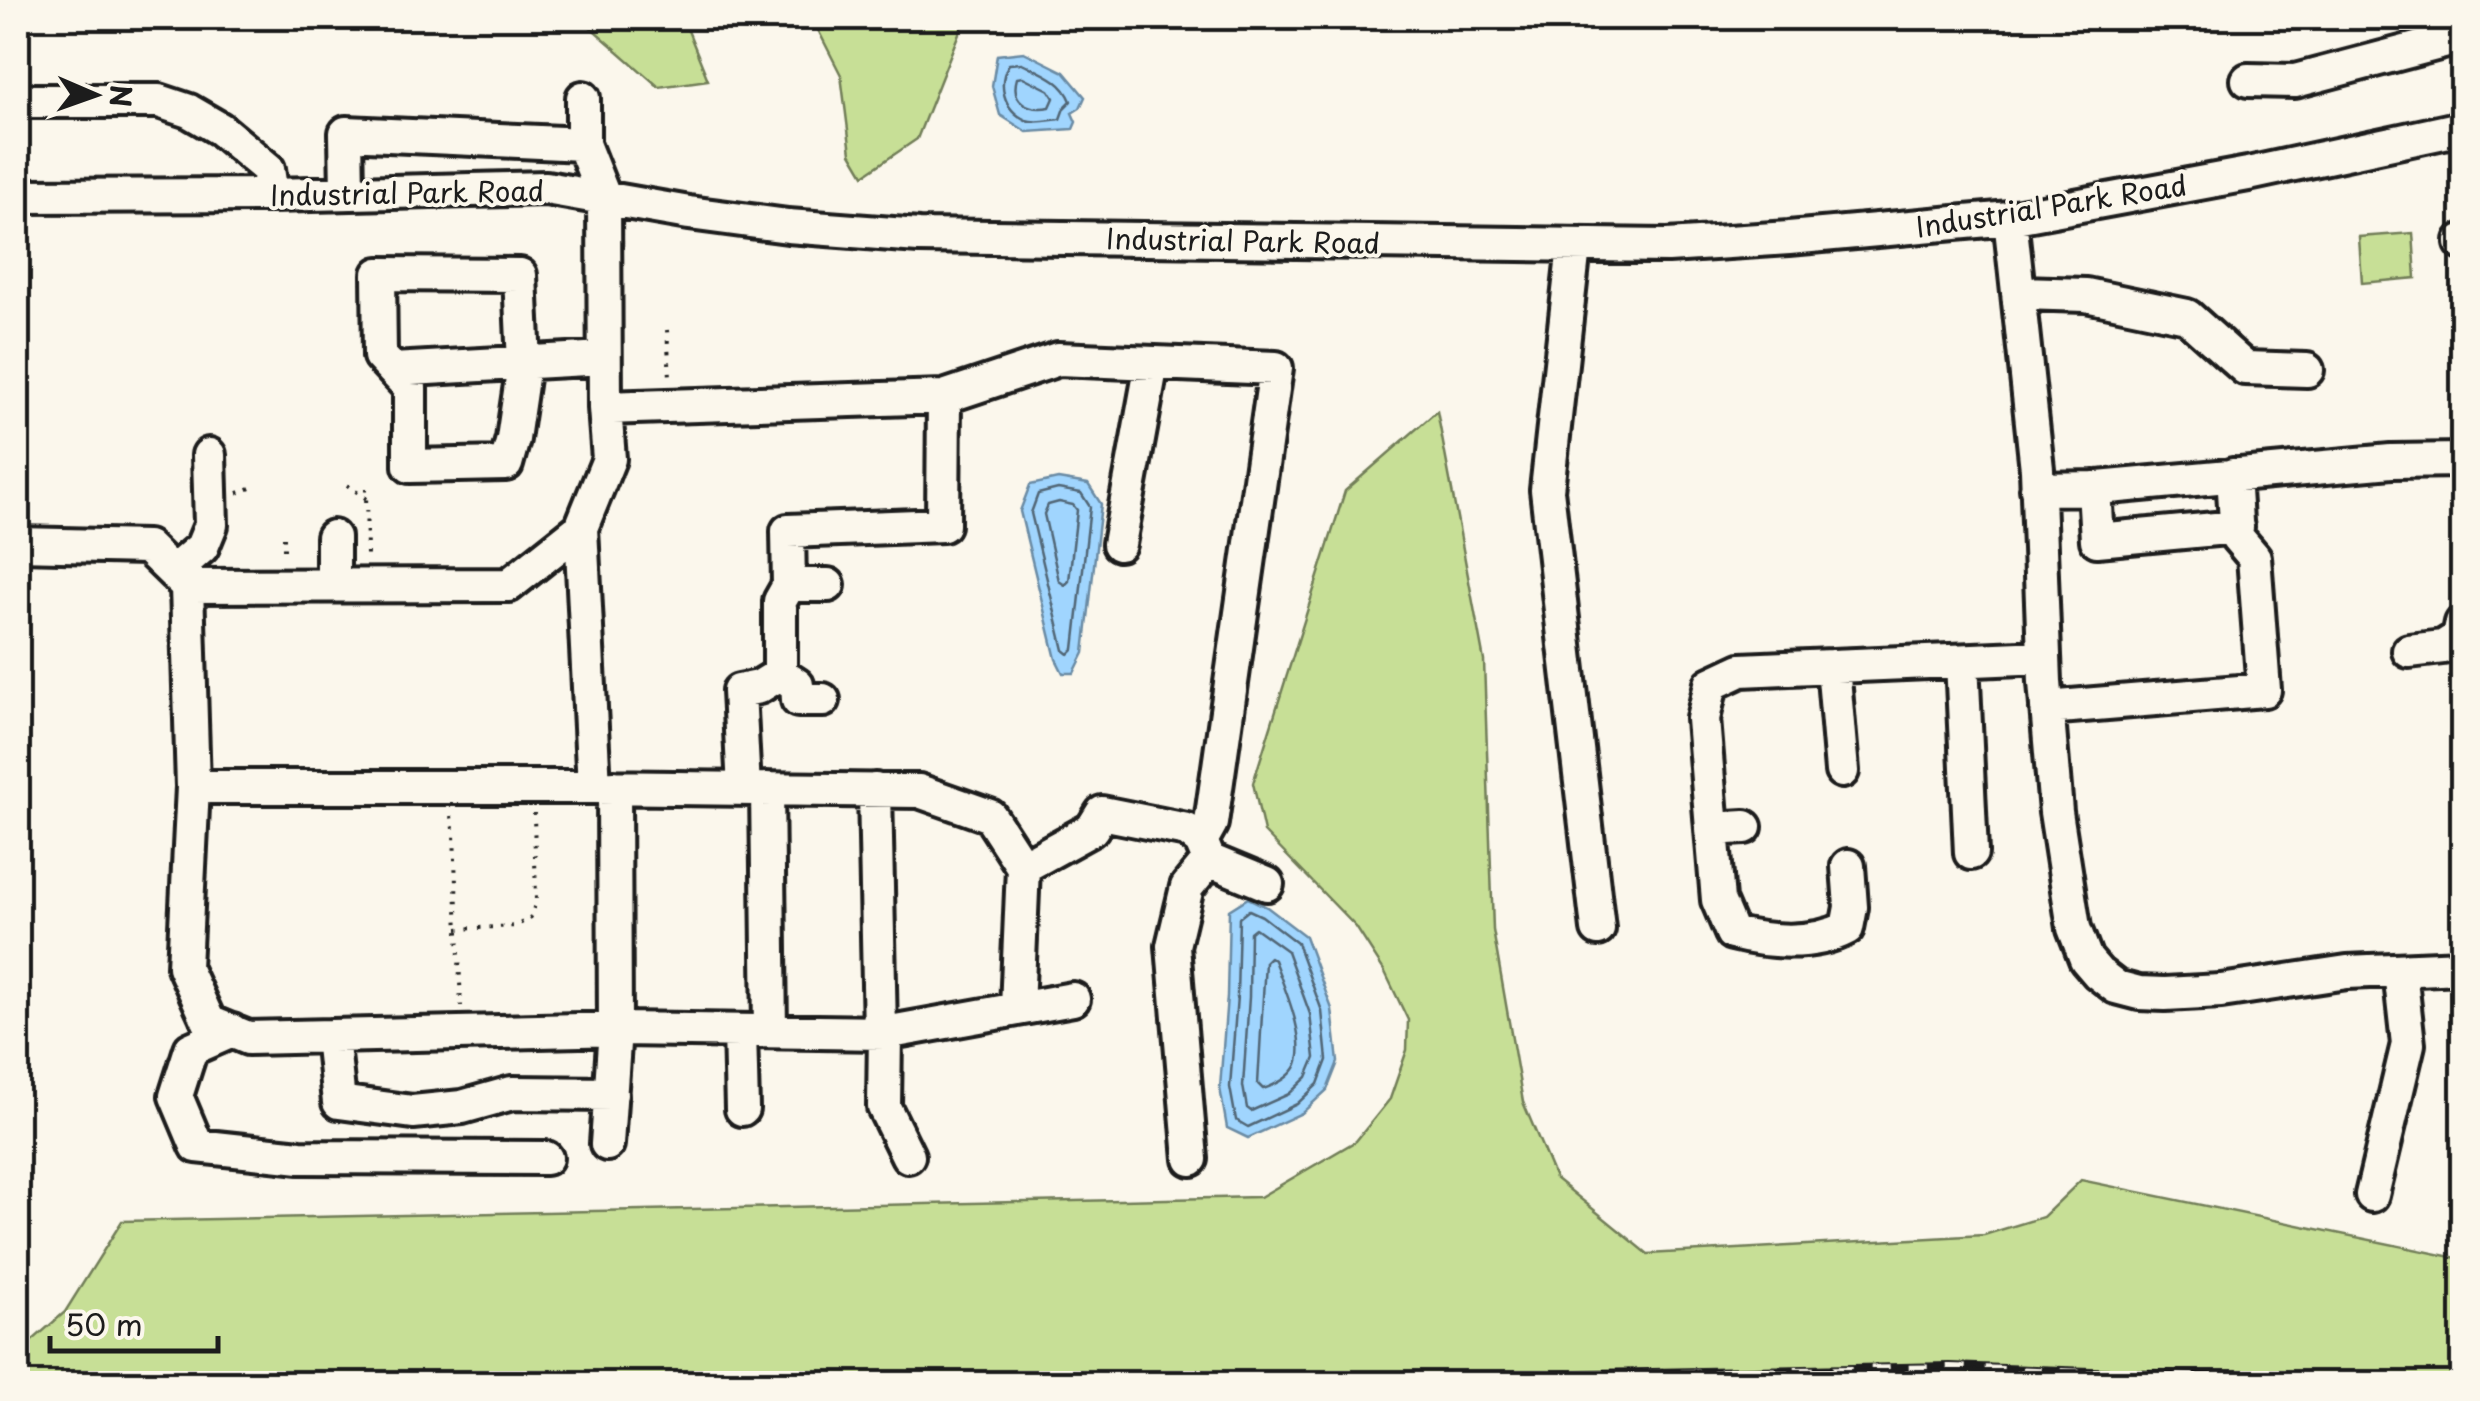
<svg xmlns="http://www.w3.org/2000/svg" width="2480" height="1401" font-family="'Playpen Sans',sans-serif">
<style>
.green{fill:#c7df96;stroke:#727e59;stroke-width:2.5}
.water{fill:#a0d5fe;stroke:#6b8ba4;stroke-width:2.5}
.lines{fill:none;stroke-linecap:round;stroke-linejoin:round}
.shore{stroke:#516676;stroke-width:2.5}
.minor-casing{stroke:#1c1c1c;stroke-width:40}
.path{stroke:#1c1c1c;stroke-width:4;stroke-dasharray:2.5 8;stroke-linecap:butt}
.minor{stroke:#fbf7ec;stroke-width:32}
.rail-casing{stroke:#1c1c1c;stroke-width:10}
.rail{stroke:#fbf7ec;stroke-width:6;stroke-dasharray:19;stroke-linecap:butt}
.labels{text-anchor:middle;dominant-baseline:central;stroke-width:8;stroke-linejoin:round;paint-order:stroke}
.street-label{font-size:28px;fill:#1c1c1c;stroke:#fbf7ec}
</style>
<rect width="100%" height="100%" fill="#fbf7ec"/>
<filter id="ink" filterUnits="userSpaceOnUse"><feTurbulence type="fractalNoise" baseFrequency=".01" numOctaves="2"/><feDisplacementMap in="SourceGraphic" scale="20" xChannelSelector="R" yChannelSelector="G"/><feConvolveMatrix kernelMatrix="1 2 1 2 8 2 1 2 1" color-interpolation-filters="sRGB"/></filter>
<g filter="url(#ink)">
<path class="green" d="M 580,18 L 683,18 L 708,80 L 659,87 Z
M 812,18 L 965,18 L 917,139 L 864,175 L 851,153 L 841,75 Z
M 2413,233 L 2416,278 L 2362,283 L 2359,237 Z
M 1437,411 L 1484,661 L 1493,930 L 1523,1102 L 1555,1178 L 1648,1254 L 1984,1235 L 2043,1217 L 2081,1180 L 2462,1259 L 2462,1383 L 18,1383 L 18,1353 L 65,1312 L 122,1221 L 1260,1197 L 1356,1141 L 1390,1099 L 1407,1050 L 1408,1020 L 1385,972 L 1356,927 L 1264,832 L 1253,783 L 1345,491 Z"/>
<path class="water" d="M 1024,52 L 1064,72 L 1085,97 L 1080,108 L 1072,113 L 1076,122 L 1073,129 L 1027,132 L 1000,115 L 992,86 L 997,55 Z
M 1058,479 L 1088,484 L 1101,504 L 1084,653 L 1074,673 L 1063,673 L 1056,659 L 1020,511 L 1030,485 Z
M 1248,898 L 1267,907 L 1305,936 L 1332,1009 L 1338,1062 L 1327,1090 L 1302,1113 L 1248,1138 L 1227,1128 L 1220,1088 L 1227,996 L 1229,910 Z"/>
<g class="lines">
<path class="shore" d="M 1022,63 C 1042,73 1063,80 1071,101 L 1064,108 L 1060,119 C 1050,120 1036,124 1026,120 C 1003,110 997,83 1009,64 Z
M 1023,77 L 1049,90 L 1054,98 L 1050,107 C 1029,111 1010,102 1017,78 Z
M 1058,489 L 1081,493 L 1090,507 L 1074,649 L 1069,654 L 1064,650 L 1031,513 L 1038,494 Z
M 1059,502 L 1073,505 L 1077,510 L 1069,581 L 1065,585 L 1059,581 L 1044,514 L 1048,505 Z
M 1249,910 L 1262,916 L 1297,943 L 1322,1011 L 1327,1060 L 1318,1084 L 1297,1104 L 1248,1127 L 1236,1120 L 1230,1087 L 1237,996 L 1239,918 Z
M 1255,928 L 1287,951 L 1310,1014 L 1315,1058 L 1307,1077 L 1289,1094 L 1251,1111 L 1247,1108 L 1243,1086 L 1249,997 L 1250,932 Z
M 1270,957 L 1274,960 C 1283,984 1310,1045 1295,1068 C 1288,1079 1275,1085 1263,1089 L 1258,1084 L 1265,962 Z"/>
<defs>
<path id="minor" d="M 2248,80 L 2295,81 L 2462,37
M 18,101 L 159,101 L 189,111 L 220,129 L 268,169 L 272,195
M 583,144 L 583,98
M 18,196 L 272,195 L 546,188 L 689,213 L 788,226 L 919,236 L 1668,246 L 1789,238 L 2010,218 L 2248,174 L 2462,128
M 2010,218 L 2037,469 L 2045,682 L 2056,812 L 2074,928 L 2086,959 L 2098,973 L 2116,987 L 2139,993 L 2165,994 L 2221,991 L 2347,972 L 2462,967
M 2462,241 L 2462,243
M 1574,246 L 1547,490 L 1598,929
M 379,274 L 520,275 L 524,364 L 513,439 L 506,464 L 410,466 L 410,388 L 380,356 Z
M 2018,293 L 2086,295 L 2187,316 L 2245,368 L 2307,370
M 393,370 L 604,358
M 605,408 L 944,397 L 1058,359 L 1276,368 L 1211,823 L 1201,841 L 1187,830 L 1102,813 L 1092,829 L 1023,867
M 2094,488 L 2097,540 L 2237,527
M 2037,489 L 2098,488 L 2391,461 L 2462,460
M 333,537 L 333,585
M 18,544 L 147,547 L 187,586 L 509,585 L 581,528 L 609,459 L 605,408 L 604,197 L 583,144 L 346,133 L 347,193
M 1119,544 L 1152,363
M 173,572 L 202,547 L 211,525 L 209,455
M 828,585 L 789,585 L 788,531 L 943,525 L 944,397
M 187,586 L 193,787 L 184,967 L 209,1022 L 248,1038 L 621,1029 L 885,1033 L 1073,999
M 2409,651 L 2443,647 L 2459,637 L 2462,623
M 1962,661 L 1971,853
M 1833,666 L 1842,771
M 780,674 L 780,601 L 789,585
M 2047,708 L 2264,690 L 2254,557 L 2237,537 L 2233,475
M 193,787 L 594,787 L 581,528
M 594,787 L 919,791 L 990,816 L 1023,867 L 1017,1008
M 744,789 L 739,691 L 759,687 L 780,674 L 797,685 L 798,700 L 823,700
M 767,789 L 770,1031
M 875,790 L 880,1033
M 1712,829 L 1745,827
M 1209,860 L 1267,884
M 1848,866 L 1851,907 L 1847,928 C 1813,946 1767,942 1732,933 L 1718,900 L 1712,829 L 1703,719 L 1711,684 L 1741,670 L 2044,657
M 232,1031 L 191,1049 L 176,1096 L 197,1146 L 300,1157 L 546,1158
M 740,1031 L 742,1109
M 885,1033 L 884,1107 L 908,1156
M 332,1036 L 339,1102 L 413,1112 L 462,1107 L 512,1093 L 611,1094
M 607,1144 L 615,1029 L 614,787
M 1191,1159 L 1173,946 L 1187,887 L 1209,860 L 1201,841
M 2372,1195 L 2408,1044 L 2400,971"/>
</defs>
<use href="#minor" class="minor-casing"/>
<path class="path" d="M 667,330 L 670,377
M 347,485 L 367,499
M 366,489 L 367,557
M 238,493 L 253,487
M 284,537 L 284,558
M 451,816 L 454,835 L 461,1006
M 458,929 L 516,926 L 531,917 L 536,901 L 534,813"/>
<use href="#minor" class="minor"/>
<defs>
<path id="rail" d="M 1377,1384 L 1600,1374 L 1950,1367 L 2286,1379 L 2315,1384"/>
</defs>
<use href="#rail" class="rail-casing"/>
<use href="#rail" class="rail"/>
</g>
</g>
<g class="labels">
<g class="street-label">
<text transform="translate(407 192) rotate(-1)">Industrial Park Road</text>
<text transform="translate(2051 205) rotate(-9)">Industrial Park Road</text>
<text transform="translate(1243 240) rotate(1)">Industrial Park Road</text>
</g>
</g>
<rect width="2480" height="1401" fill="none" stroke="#fbf7ec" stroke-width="60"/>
<rect x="30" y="30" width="2420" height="1341" fill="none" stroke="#1c1c1c" stroke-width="4" filter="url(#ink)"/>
<g transform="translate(95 95) rotate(92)" stroke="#fbf7ec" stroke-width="8" paint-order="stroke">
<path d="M0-8L18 38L0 25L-18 38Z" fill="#1c1c1c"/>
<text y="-15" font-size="28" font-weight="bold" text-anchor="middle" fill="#1c1c1c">N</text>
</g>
<path d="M50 1336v15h168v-15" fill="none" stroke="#1c1c1c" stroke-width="5"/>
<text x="65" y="1336" font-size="30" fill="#1c1c1c" stroke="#fbf7ec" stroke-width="8" paint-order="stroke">50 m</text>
</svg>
